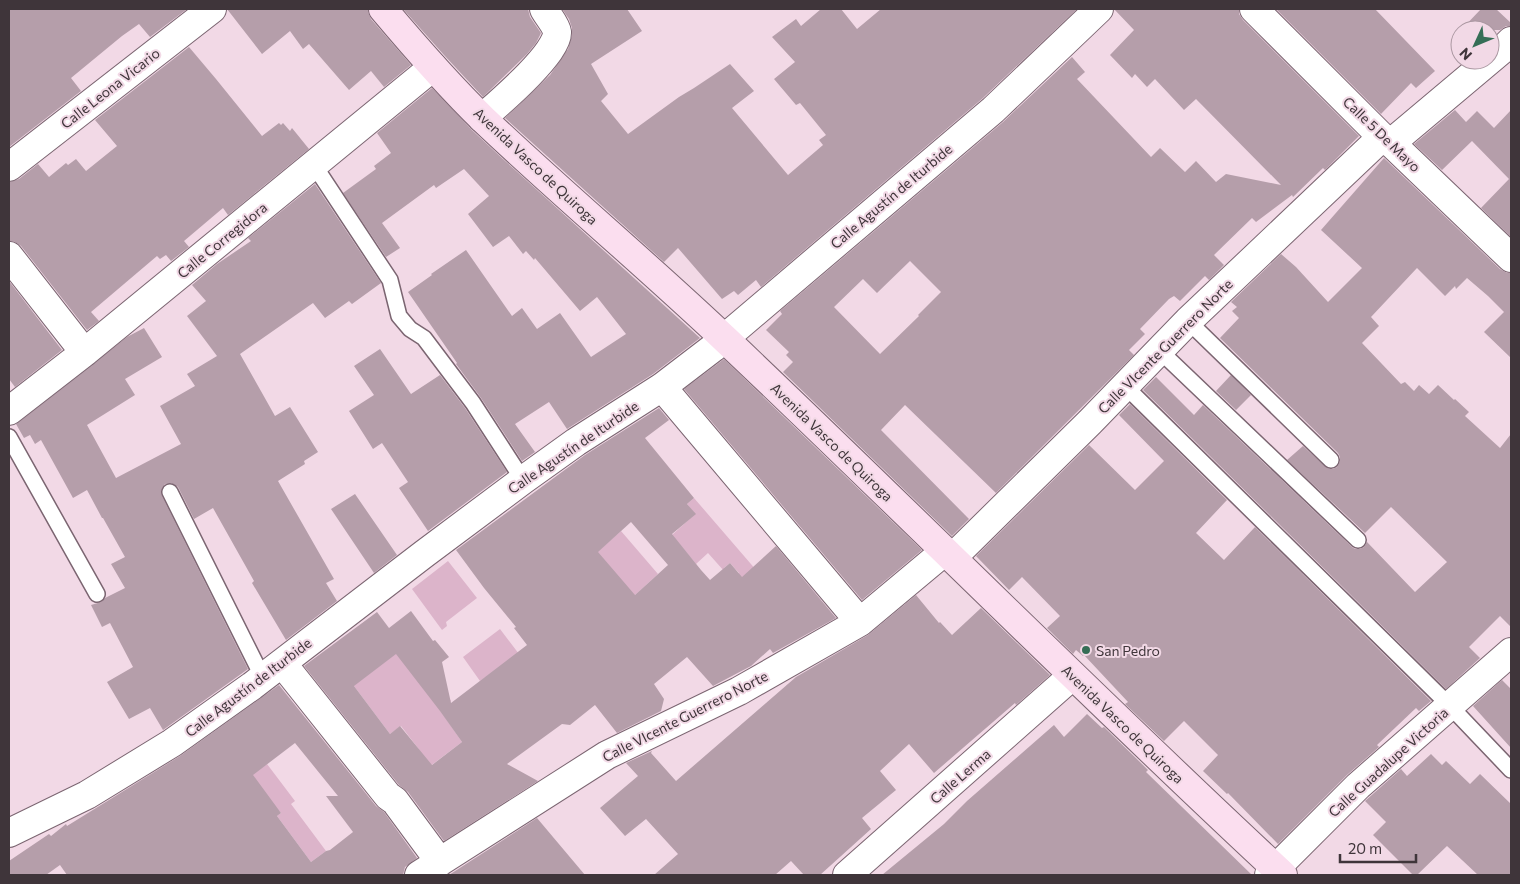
<svg xmlns="http://www.w3.org/2000/svg" width="1520" height="884" font-family="Commissioner,sans-serif">
<style>
.green{fill:#dcb4ca}
.building{fill:#b59eaa;fill-rule:evenodd}
.lines{fill:none;stroke-linecap:round;stroke-linejoin:round}
.lane-casing{stroke:#7b6571;stroke-width:18}
.street-casing{stroke:#7b6571;stroke-width:30}
.secondary-casing{stroke:#7b6571;stroke-width:30}
.lane{stroke:#fff;stroke-width:15}
.street{stroke:#fff;stroke-width:28}
.secondary{stroke:#fbdeef;stroke-width:28}
.poi-dot{fill:#356e56;stroke:#f2d9e6;stroke-width:2}
.labels{text-anchor:middle;dominant-baseline:central;stroke-width:4;stroke-linejoin:round;paint-order:stroke}
.street-label{font-size:14px;fill:#3f353a;stroke:#f2d9e6}
.poi-label{font-size:14px;fill:#3f353a;stroke:#f2d9e6;text-anchor:start}
</style>
<rect width="100%" height="100%" fill="#f2d9e6"/>
<path class="green" d="M 694,498 L 763,578 L 734,578 L 739,573 L 730,563 L 724,568 L 724,571 L 708,553 L 696,564 L 672,535 L 695,514 L 687,504 Z
M 621,531 L 658,574 L 634,596 L 596,553 Z
M 448,561 L 477,598 L 446,622 L 447,626 L 442,630 L 412,589 Z
M 500,629 L 519,654 L 480,681 L 463,657 Z
M 404,648 L 451,701 L 440,710 L 462,742 L 429,767 L 418,748 L 401,726 L 390,734 L 351,682 Z
M 214,736 L 257,771 L 267,764 L 295,801 L 291,804 L 326,851 L 311,862 L 277,816 L 281,813 Z"/>
<path class="building" d="M 9,9 L 187,9 L 150,37 L 139,24 L 122,36 L 71,78 L 81,91 L 9,147 Z
M 227,9 L 368,9 L 368,12 L 371,19 L 411,65 L 384,87 L 371,71 L 349,90 L 309,44 L 303,49 L 290,31 L 262,54 Z
M 403,9 L 528,9 L 530,17 L 541,33 L 536,43 L 527,54 L 483,97 L 444,55 Z
M 562,9 L 627,9 L 642,31 L 591,64 L 608,94 L 601,101 L 628,134 L 679,97 L 694,88 L 730,64 L 754,91 L 732,108 L 788,175 L 823,145 L 819,140 L 826,135 L 800,103 L 796,105 L 774,79 L 795,62 L 772,37 L 796,19 L 801,26 L 821,9 L 841,9 L 857,29 L 881,9 L 1077,9 L 983,98 L 761,287 L 756,280 L 738,295 L 734,291 L 722,299 L 678,248 L 664,262 L 505,118 L 550,75 L 568,49 L 572,35 L 572,28 L 569,19 Z
M 1114,9 L 1239,9 L 1239,14 L 1243,20 L 1359,136 L 1325,170 L 1323,168 L 1293,197 L 1292,195 L 1256,222 L 1252,218 L 1214,255 L 1224,265 L 1209,280 L 1205,276 L 1180,301 L 1174,296 L 1169,299 L 1140,329 L 1145,334 L 1129,350 L 1134,355 L 996,493 L 905,405 L 881,430 L 969,519 L 952,536 L 783,372 L 793,362 L 786,355 L 789,352 L 766,330 L 782,314 L 780,311 L 1003,122 L 1072,57 L 1085,72 L 1077,79 L 1151,157 L 1160,148 L 1185,172 L 1196,161 L 1216,182 L 1226,174 L 1281,185 L 1196,99 L 1184,110 L 1155,79 L 1147,87 L 1135,74 L 1132,78 L 1110,55 L 1134,30 ZM 910,261 L 941,292 L 918,315 L 919,316 L 880,354 L 834,307 L 863,279 L 877,293 Z
M 1276,9 L 1375,9 L 1435,71 L 1416,88 L 1411,83 L 1381,114 Z
M 1481,9 L 1496,9 L 1511,23 L 1511,26 L 1506,26 L 1500,30 L 1461,30 Z
M 189,47 L 216,79 L 262,136 L 279,123 L 281,125 L 283,123 L 290,131 L 292,128 L 309,149 L 228,215 L 223,208 L 184,241 L 189,247 L 171,261 L 166,255 L 160,259 L 157,256 L 91,312 L 99,321 L 87,330 L 21,246 L 15,242 L 9,241 L 9,182 L 19,179 L 38,164 L 49,177 L 66,163 L 68,165 L 76,159 L 86,171 L 117,146 L 95,120 Z
M 432,88 L 473,131 L 503,159 L 700,338 L 653,374 L 567,429 L 549,402 L 515,424 L 535,452 L 522,461 L 481,398 L 456,364 L 457,363 L 408,292 L 432,275 L 431,274 L 466,250 L 512,316 L 522,308 L 537,329 L 560,313 L 591,357 L 626,334 L 597,297 L 580,311 L 535,258 L 534,260 L 526,251 L 523,254 L 509,236 L 493,247 L 468,214 L 489,196 L 464,169 L 436,188 L 434,185 L 382,223 L 400,248 L 386,257 L 343,193 L 376,169 L 374,166 L 391,153 L 377,133 Z
M 1455,110 L 1466,122 L 1477,111 L 1494,128 L 1511,110 L 1511,237 L 1481,208 L 1509,179 L 1472,141 L 1442,170 L 1414,144 Z
M 1384,158 L 1500,269 L 1507,273 L 1511,273 L 1511,358 L 1484,332 L 1504,312 L 1488,296 L 1467,278 L 1456,289 L 1455,286 L 1445,296 L 1417,268 L 1371,317 L 1379,326 L 1362,343 L 1401,384 L 1405,382 L 1414,391 L 1419,385 L 1429,394 L 1438,385 L 1454,400 L 1455,399 L 1469,412 L 1465,416 L 1500,448 L 1511,434 L 1511,627 L 1500,616 L 1469,647 L 1480,658 L 1446,689 L 1143,390 L 1156,377 L 1194,415 L 1203,405 L 1352,547 L 1355,549 L 1360,549 L 1364,547 L 1367,542 L 1415,592 L 1447,562 L 1391,507 L 1365,533 L 1287,460 L 1303,446 L 1328,469 L 1333,469 L 1337,467 L 1340,462 L 1340,457 L 1338,453 L 1220,338 L 1239,318 L 1232,311 L 1237,307 L 1231,302 L 1281,254 L 1296,267 L 1328,302 L 1362,268 L 1321,230 Z
M 315,184 L 381,283 L 352,304 L 349,301 L 325,318 L 313,303 L 240,354 L 275,416 L 290,407 L 318,452 L 304,461 L 305,464 L 278,481 L 334,579 L 326,583 L 337,601 L 286,640 L 252,583 L 254,581 L 213,508 L 194,519 L 178,487 L 171,483 L 165,484 L 161,491 L 162,496 L 248,669 L 163,730 L 150,708 L 129,719 L 107,682 L 133,667 L 110,623 L 102,627 L 91,605 L 101,602 L 105,598 L 125,588 L 111,564 L 125,557 L 103,518 L 102,518 L 87,490 L 73,498 L 41,440 L 35,444 L 30,435 L 24,438 L 16,424 L 127,337 L 144,328 L 162,357 L 125,379 L 135,395 L 87,425 L 116,478 L 181,444 L 160,406 L 195,386 L 187,374 L 217,356 L 187,316 L 206,301 L 192,285 L 217,264 L 251,241 L 248,238 Z
M 9,281 L 62,350 L 15,387 L 9,379 Z
M 380,349 L 411,394 L 440,375 L 465,408 L 507,472 L 428,531 L 399,488 L 408,482 L 382,443 L 373,449 L 349,411 L 374,395 L 354,366 Z
M 724,359 L 922,550 L 862,600 L 684,389 Z
M 1231,375 L 1251,395 L 1236,410 L 1216,391 Z
M 1130,404 L 1227,500 L 1196,533 L 1224,560 L 1255,527 L 1431,701 L 1419,711 L 1416,708 L 1377,745 L 1379,747 L 1347,775 L 1278,844 L 1228,793 L 1227,794 L 1203,771 L 1218,755 L 1184,721 L 1164,741 L 1125,704 L 1128,702 L 1084,655 L 1083,656 L 1076,650 L 1073,654 L 1047,628 L 1060,616 L 1022,577 L 1009,590 L 976,556 L 1089,445 L 1135,490 L 1164,461 L 1119,415 Z
M 659,408 L 669,420 L 645,438 L 694,498 L 687,504 L 696,514 L 672,534 L 701,570 L 710,580 L 730,563 L 742,577 L 776,546 L 836,618 L 773,653 L 770,649 L 751,666 L 713,686 L 687,657 L 654,684 L 664,699 L 661,711 L 617,733 L 595,705 L 570,725 L 562,724 L 507,764 L 538,781 L 444,841 L 408,792 L 399,785 L 304,666 L 377,612 L 389,628 L 411,611 L 433,641 L 435,640 L 449,657 L 442,662 L 451,703 L 527,645 L 514,628 L 516,627 L 484,588 L 456,550 L 585,455 ZM 631,522 L 668,565 L 635,595 L 598,552 ZM 396,654 L 440,711 L 462,742 L 432,765 L 400,726 L 390,734 L 354,686 Z
M 355,494 L 397,555 L 374,573 L 331,509 Z
M 916,595 L 939,623 L 940,622 L 952,635 L 981,608 L 1050,675 L 1016,705 L 1015,703 L 934,773 L 909,744 L 880,771 L 896,790 L 862,818 L 871,829 L 820,875 L 804,875 L 791,861 L 775,875 L 654,875 L 678,854 L 646,819 L 625,836 L 600,808 L 638,776 L 626,763 L 652,751 L 651,753 L 676,781 L 796,677 L 868,635 Z
M 1502,680 L 1511,689 L 1511,748 L 1473,706 Z
M 279,685 L 376,806 L 384,812 L 417,858 L 405,867 L 403,875 L 67,875 L 60,865 L 46,875 L 9,875 L 9,861 L 49,834 L 51,836 L 66,824 L 67,826 L 180,756 ZM 295,743 L 338,796 L 326,796 L 353,832 L 330,850 L 326,851 L 311,862 L 277,816 L 281,813 L 253,775 Z
M 1087,714 L 1102,728 L 1104,727 L 1143,765 L 1148,770 L 1146,772 L 1252,875 L 882,875 L 944,824 L 967,801 L 1054,725 L 1064,737 Z
M 1431,754 L 1442,765 L 1446,761 L 1470,784 L 1480,774 L 1511,804 L 1511,875 L 1478,875 L 1447,846 L 1417,875 L 1413,875 L 1373,835 L 1386,822 L 1365,801 L 1401,769 L 1407,776 Z
M 537,818 L 585,875 L 448,875 L 449,875 Z"/>
<g class="lines">
<defs>
<path id="lane" d="M 314,165 L 390,280 L 399,316 L 410,329 L 424,338 L 473,403 L 523,480
M 1188,321 L 1331,460
M 1159,350 L 1358,540
M 1125,386 L 1450,706 L 1511,770
M 9,437 L 97,594
M 170,492 L 263,678"/>
<path id="street" d="M 1254,9 L 1382,137 L 1391,143 L 1511,258
M 482,118 C 498,104 559,52 557,32 C 556,25 547,15 544,9
M 1391,143 L 1504,48 L 1511,41
M 9,167 L 212,9
M 9,256 L 77,343 L 85,352
M 662,387 L 860,622
M 9,411 L 85,352 L 433,67
M 952,558 L 1090,422 L 1188,321 L 1382,137
M 282,663 L 388,796 L 395,801 L 440,862
M 9,833 L 87,795 L 172,743 L 252,686 L 424,554 L 523,480 L 576,442 L 662,387 L 713,348 L 993,110 L 1099,9
M 419,875 L 607,755 L 739,691 L 860,622 L 945,551
M 847,875 L 1072,676
M 1269,875 L 1358,786 L 1511,652"/>
<path id="secondary" d="M 383,9 C 415,47 448,85 484,120 C 563,195 647,265 726,340 C 913,517 1094,700 1283,875"/>
</defs>
<use href="#lane" class="lane-casing"/>
<use href="#street" class="street-casing"/>
<use href="#secondary" class="secondary-casing"/>
<use href="#lane" class="lane"/>
<use href="#street" class="street"/>
<use href="#secondary" class="secondary"/>
</g>
<circle class="poi-dot" cx="1086" cy="650" r="5"/>
<g class="labels">
<g class="street-label">
<text transform="translate(110 88) rotate(-38)">Calle Leona Vicario</text>
<text transform="translate(1382 134) rotate(44)">Calle 5 De Mayo</text>
<text transform="translate(536 166) rotate(43)">Avenida Vasco de Quiroga</text>
<text transform="translate(891 196) rotate(-40)">Calle Agustín de Iturbide</text>
<text transform="translate(222 240) rotate(-39)">Calle Corregidora</text>
<text transform="translate(1165 346) rotate(-45)">Calle VIcente Guerrero Norte</text>
<text transform="translate(832 442) rotate(44)">Avenida Vasco de Quiroga</text>
<text transform="translate(573 447) rotate(-34)">Calle Agustín de Iturbide</text>
<text transform="translate(248 687) rotate(-37)">Calle Agustín de Iturbide</text>
<text transform="translate(685 716) rotate(-27)">Calle VIcente Guerrero Norte</text>
<text transform="translate(1123 724) rotate(44)">Avenida Vasco de Quiroga</text>
<text transform="translate(1388 762) rotate(-42)">Calle Guadalupe Victoria</text>
<text transform="translate(960 776) rotate(-41)">Calle Lerma</text>
</g>
<g class="poi-label">
<text x="1096" y="650">San Pedro</text>
</g>
</g>
<rect width="1520" height="884" fill="none" stroke="#3f353a" stroke-width="20"/>
<g transform="translate(1475 45) rotate(226)"><circle r="24" fill="#f2d9e6" stroke="#aa97a1"/>
<path d="M0-4L9 19L0 12L-9 19Z" fill="#356e56"/>
<text y="-8" font-size="14" font-weight="bold" text-anchor="middle" fill="#3f353a">N</text>
</g>
<path d="M1340 854v8h76v-8" fill="none" stroke="#3f353a" stroke-width="2.5"/>
<text x="1348" y="854" font-size="15" fill="#3f353a" stroke="#f2d9e6" stroke-width="4" paint-order="stroke">20 m</text>
</svg>
